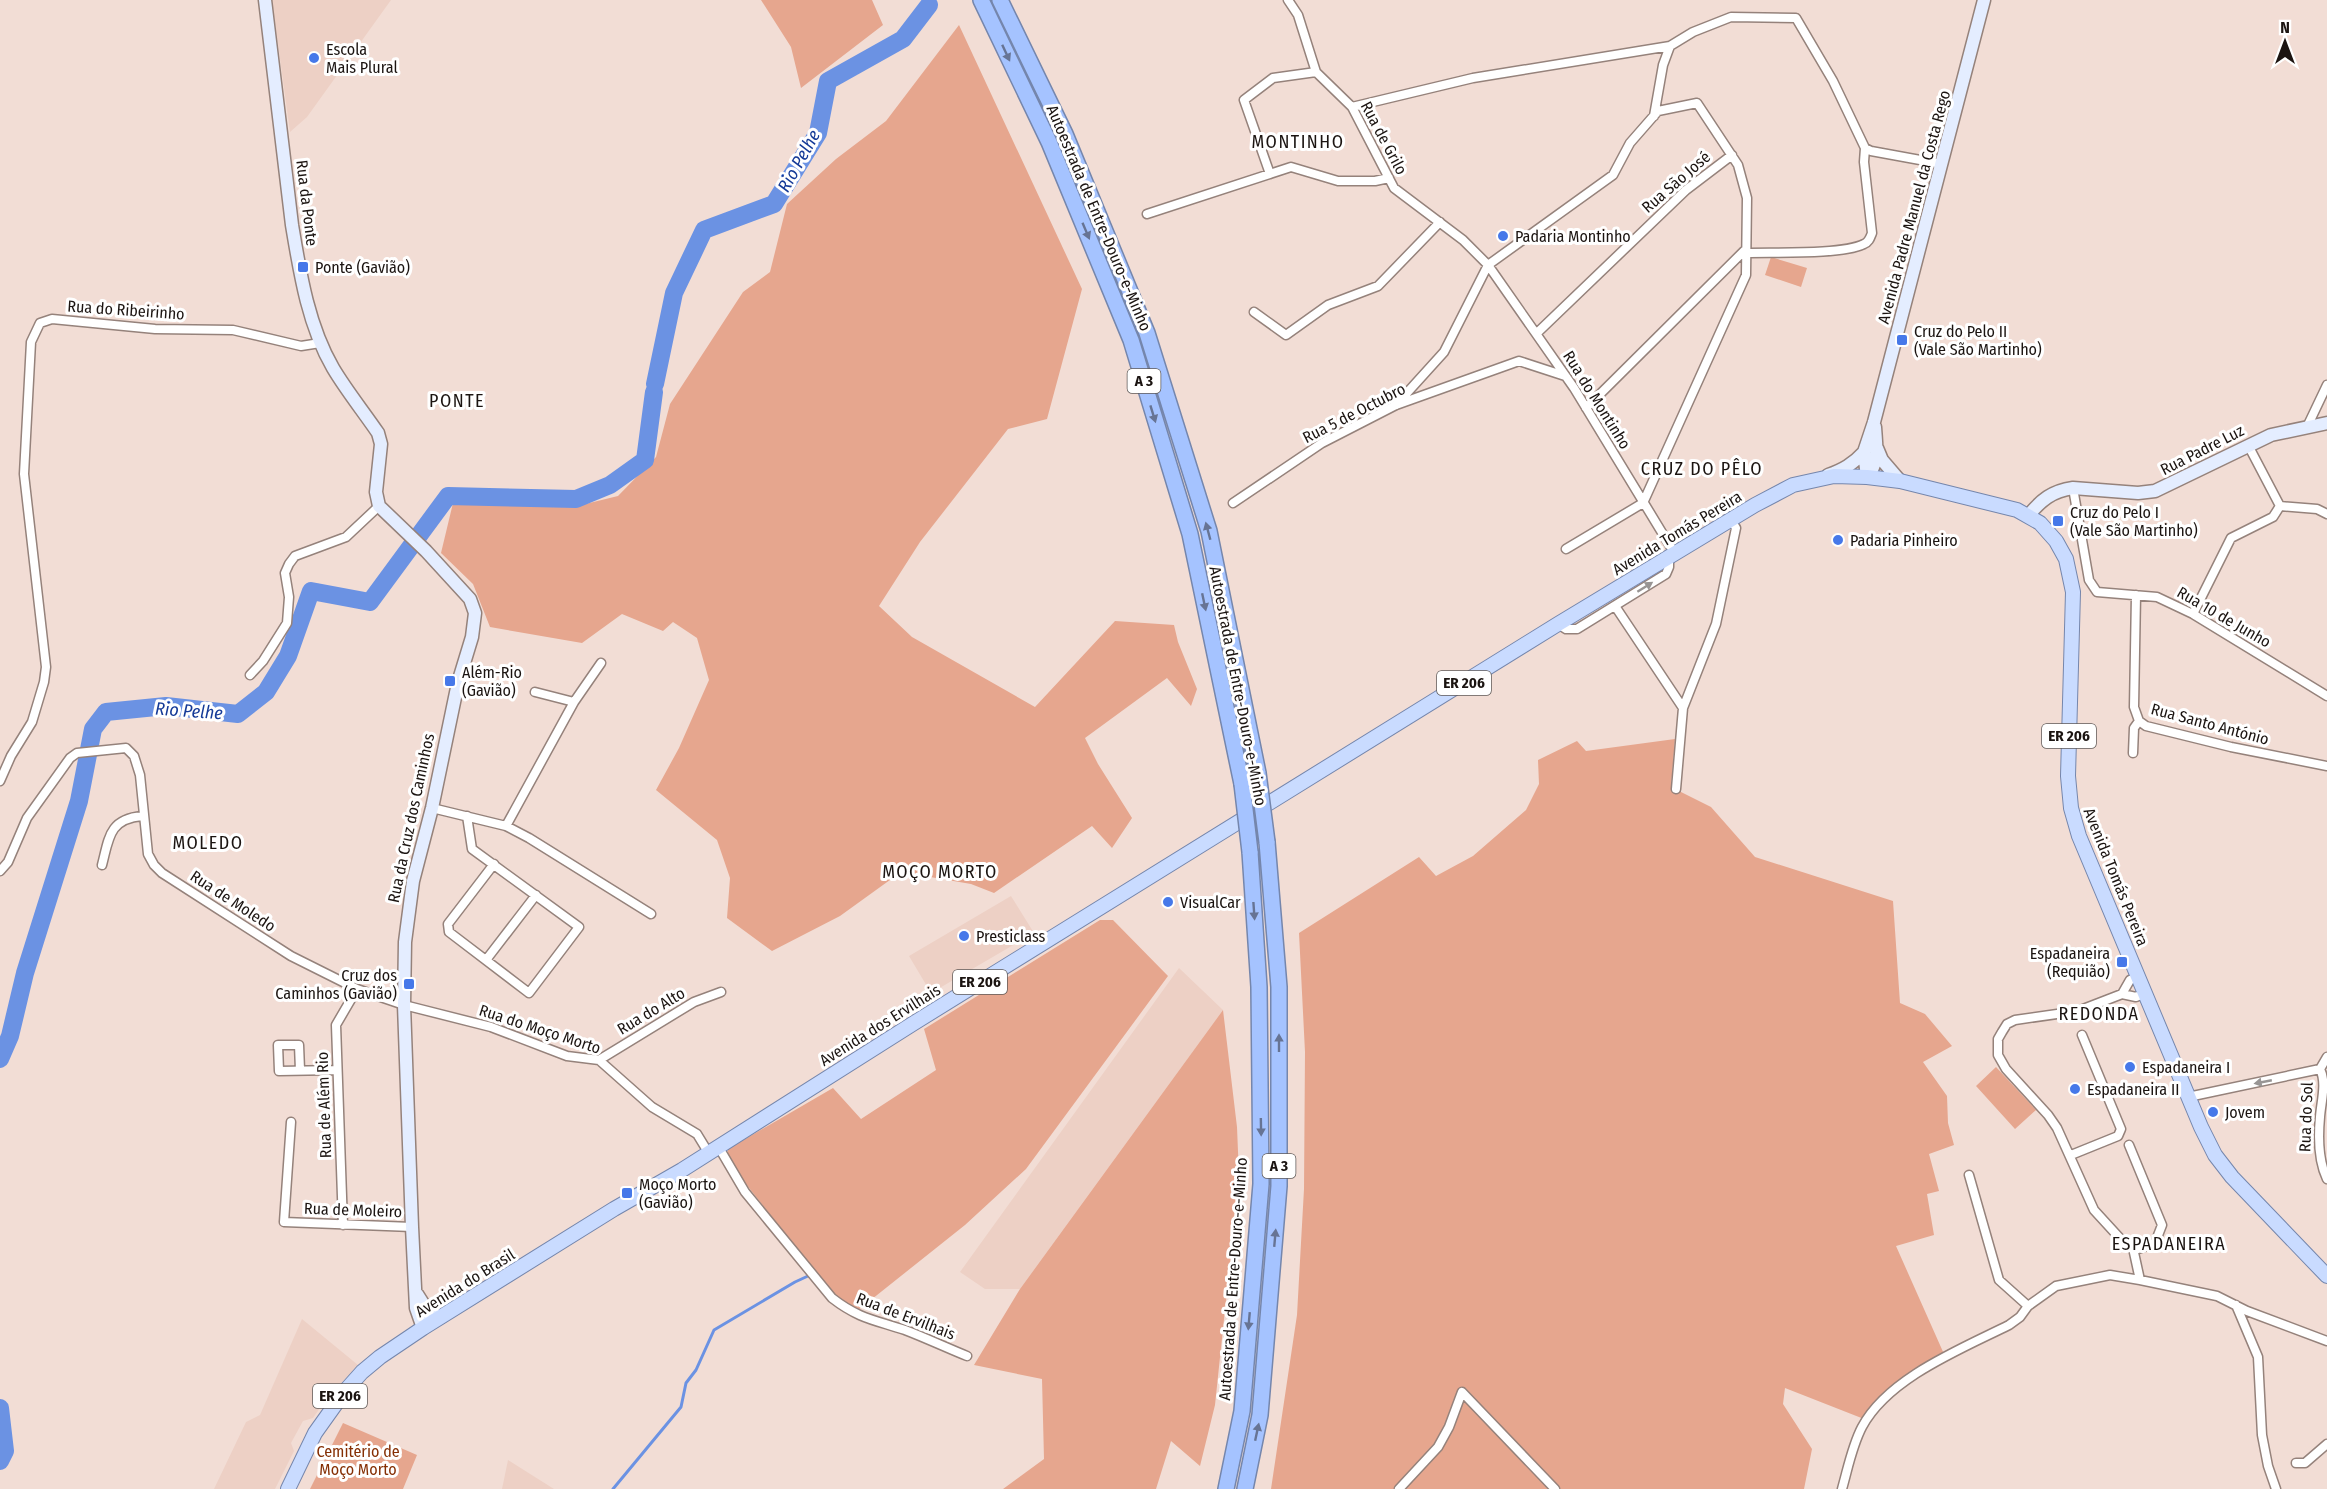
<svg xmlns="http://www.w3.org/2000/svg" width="2327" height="1489" font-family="'Fira Sans Condensed',sans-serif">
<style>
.built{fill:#edd0c5}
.green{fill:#e6a68e}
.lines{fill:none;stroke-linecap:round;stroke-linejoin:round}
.stream{stroke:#6b92e3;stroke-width:3}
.river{stroke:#6b92e3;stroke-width:18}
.street-casing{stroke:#95827b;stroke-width:11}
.secondary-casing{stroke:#95827b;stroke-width:15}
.primary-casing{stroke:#7586ac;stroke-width:16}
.highway-casing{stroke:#7586ac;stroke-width:18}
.street{stroke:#fff;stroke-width:8}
.secondary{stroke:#e4edff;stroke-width:12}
.primary{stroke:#c9dbff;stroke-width:14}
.highway{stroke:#a5c3ff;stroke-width:15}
.highway-bridge-casing{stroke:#7586ac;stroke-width:18;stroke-linecap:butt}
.highway-bridge{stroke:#a5c3ff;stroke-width:15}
.oneway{fill:#677494}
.oneway2{fill:#989594}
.poi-dot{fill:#4678e9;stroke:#fff;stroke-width:2}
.labels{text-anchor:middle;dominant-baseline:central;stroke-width:6;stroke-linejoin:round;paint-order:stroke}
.shield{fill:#fff;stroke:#5f5a58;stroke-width:1.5}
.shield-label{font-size:15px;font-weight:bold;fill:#1b1411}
.poi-label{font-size:16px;fill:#1b1411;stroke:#fff;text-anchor:start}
.street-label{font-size:16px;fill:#1b1411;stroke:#fff}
.park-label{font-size:16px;fill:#852f04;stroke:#fff}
.neighbourhood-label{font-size:18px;letter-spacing:1.5px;fill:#1b1411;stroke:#fff}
.water-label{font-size:18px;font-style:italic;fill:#153a97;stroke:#fff}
</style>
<rect width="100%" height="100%" fill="#f2ddd5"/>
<path class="built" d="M 272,0 L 391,0 L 307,117 L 290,132 Z
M 1011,896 L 1034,933 L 931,993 L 909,956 Z
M 1179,968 L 1223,1010 L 1020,1289 L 985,1289 L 960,1272 Z
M 302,1319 L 358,1365 L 327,1398 L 313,1418 L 303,1421 L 291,1443 L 294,1451 L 275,1489 L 214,1489 L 246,1422 L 260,1415 Z
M 508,1460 L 554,1489 L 502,1489 Z"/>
<path class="green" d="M 761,0 L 872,0 L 883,25 L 801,88 L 791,47 Z
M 959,25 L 1082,289 L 1047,419 L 1008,429 L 920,542 L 879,606 L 912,637 L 1035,707 L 1115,621 L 1174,625 L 1178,642 L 1197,689 L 1191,706 L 1167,678 L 1085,738 L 1098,764 L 1132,818 L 1112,848 L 1092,826 L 994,893 L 971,884 L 901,872 L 840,916 L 772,951 L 727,918 L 730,878 L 717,840 L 656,790 L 679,748 L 709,680 L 697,638 L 673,622 L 663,631 L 622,614 L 582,643 L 490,627 L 473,584 L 441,553 L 453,503 L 573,507 L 618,496 L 656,457 L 670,404 L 743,292 L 770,272 L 787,204 L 836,159 L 886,121 Z
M 1771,257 L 1807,268 L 1801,287 L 1765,275 Z
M 1675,739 L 1671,787 L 1711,807 L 1755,857 L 1893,901 L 1900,1003 L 1925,1014 L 1952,1046 L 1923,1062 L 1947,1096 L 1948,1123 L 1954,1145 L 1929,1154 L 1939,1191 L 1927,1194 L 1934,1235 L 1896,1246 L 1944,1354 C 1912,1370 1882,1387 1864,1419 L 1785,1388 L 1783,1404 L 1812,1449 L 1804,1489 L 1271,1489 L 1297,1315 L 1304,1189 L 1305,1052 L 1299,933 L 1419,857 L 1436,876 L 1473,856 L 1526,810 L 1539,784 L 1538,760 L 1577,741 L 1586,751 Z
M 1100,920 L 1113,920 L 1168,976 L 1026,1169 L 965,1225 L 857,1311 L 835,1298 L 746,1184 L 728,1157 L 728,1149 L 833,1088 L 861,1119 L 936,1070 L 924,1029 Z
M 1223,1010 L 1237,1127 L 1239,1176 L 1215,1405 L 1200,1466 L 1171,1441 L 1156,1489 L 1003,1489 L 1044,1459 L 1042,1379 L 974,1365 L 1020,1289 Z
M 1996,1067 L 2036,1110 L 2015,1129 L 1976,1086 Z
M 343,1423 L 417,1455 L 403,1489 L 310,1489 Z"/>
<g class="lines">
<path class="stream" d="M 613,1489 L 681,1407 L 686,1383 L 696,1370 L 714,1330 L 795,1282 L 808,1276"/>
<path class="river" d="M 655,384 L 674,293 L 704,230 L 774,204 L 818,133 L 828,81 L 903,39 L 929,5
M 0,1059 L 10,1036 L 25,973 L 79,801 L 93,729 L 106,712 L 166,706 L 238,714 L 266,692 L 288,656 L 311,591 L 370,602 L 448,496 L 576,499 L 610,485 L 645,460 L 654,392
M 0,1408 L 5,1451 L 0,1461"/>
<defs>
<path id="street" d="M 1288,0 L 1298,15 L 1316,72 L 1352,107 L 1394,188 L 1463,240 L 1488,265 L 1574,388 L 1675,554
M 1352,107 L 1473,78 L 1670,46
M 1654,116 L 1663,65 L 1670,46 L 1693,32 L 1731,17 L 1796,18 L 1833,81 L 1865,148 L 1871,151 L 1942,164
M 1270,174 L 1244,100 L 1273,78 L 1316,72
M 1147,214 L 1291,167 L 1338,181 L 1375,181 L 1389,178
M 1746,253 C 1774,252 1842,255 1864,244 C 1869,242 1870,238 1872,233 L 1864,162 L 1865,148
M 1254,312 L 1286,335 L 1328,305 L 1378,286 L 1440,222
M 1537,333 L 1686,190 L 1732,155
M 1396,405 L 1444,352 L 1488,265 L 1613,175 L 1630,143 L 1658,111 L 1697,103 L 1738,165 L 1747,198 L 1746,275 L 1643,503 L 1566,549
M 1586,408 L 1746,249
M 2307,427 L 2327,385
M 2248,445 L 2280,506 L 2317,509 L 2327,514
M 2073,488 L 2089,580 L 2097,592 L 2157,597 L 2193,614 L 2327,696
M 1233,503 L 1322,443 L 1396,405 L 1519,361 L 1565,376
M 2136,595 L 2134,707 L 2139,721 L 2146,726 L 2231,747 L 2327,766
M 1615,606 L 1683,708 L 1676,789
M 2193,614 L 2231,538 L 2273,517 L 2280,506
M 1558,624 L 1566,629 L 1577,629 L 1666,574 L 1669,567 L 1669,558
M 250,675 L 263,661 L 287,623 L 289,597 L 285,573 L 289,564 L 295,556 L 346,537 L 379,506
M 535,692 L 574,702
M 1683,708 L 1716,624 L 1736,528 L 1731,520
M 2133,753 L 2134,728 L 2139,721
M 0,781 L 11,756 L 32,722 L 44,682 L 46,667 L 24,474 L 31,342 L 40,323 L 52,319 L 155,329 L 233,330 L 301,346 L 320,343
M 432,808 L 506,826 L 529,838 L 651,914
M 467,816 L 472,849 L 579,927 L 529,993 L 449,932 L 448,924 L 494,864
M 506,826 L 574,702 L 601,663
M 102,865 C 109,838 109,819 142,816
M 0,871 L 8,862 L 27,818 L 70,758 L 77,753 L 126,748 L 134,756 L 140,775 L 148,854 L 154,865 L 162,873 L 291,956 L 357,989 L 404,1005 L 491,1027 L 567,1056 L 599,1060 L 652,1107 L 697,1134 L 708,1152
M 486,960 L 536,895
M 2122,994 L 2130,980 L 2138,977
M 2327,1057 L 2320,1069 C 2327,1083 2321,1102 2320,1117 C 2318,1138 2318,1160 2327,1179
M 599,1060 L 694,1002 L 721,992
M 300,1070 L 299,1045 L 278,1045 L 279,1071 L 337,1070
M 2188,1097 L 2320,1069
M 291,1122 L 284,1222 L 412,1227
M 2129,1145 L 2162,1225 L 2155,1243 L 2138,1249 L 2127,1246 L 2094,1210 L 2057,1128 L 2048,1115 L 2006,1069 L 1998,1055 L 1998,1039 L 2002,1032 L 2007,1024 L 2015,1020 L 2078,1011 L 2122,994 L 2136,997 L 2145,993
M 718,1146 L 745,1192 L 832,1298 C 859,1319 875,1320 905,1330 C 926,1338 947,1348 967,1356
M 2071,1155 L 2118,1136 L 2121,1129 L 2082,1035
M 1969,1175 L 1999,1280 L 2028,1306 L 2056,1286 L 2110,1275 L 2140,1280
M 343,1225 L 336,1025 L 357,989
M 2133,1248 L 2140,1280 L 2217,1296 L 2247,1311 L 2327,1341
M 2236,1305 L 2258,1357 L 2262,1435 L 2268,1466 L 2276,1489
M 2296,1463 L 2305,1463 L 2327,1444
M 1399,1489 L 1438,1447 L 1449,1427 L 1462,1392 L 1555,1489
M 1842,1489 C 1848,1468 1852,1446 1862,1427 C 1888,1378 1961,1349 2009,1325 L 2020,1317 L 2028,1306"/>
<path id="secondary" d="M 265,0 L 292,225 C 300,273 308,325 333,368 C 346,390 363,411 378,433 L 381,444 L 376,492 L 379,506 L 426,551 L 470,599 L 475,613 L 472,637 L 458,683 L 432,808 L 413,881 L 405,942 L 404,1005 L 412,1227 L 416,1308 L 423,1328
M 1877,448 L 1882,460 L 1900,481
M 1828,475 C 1843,470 1853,464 1864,452
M 1867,477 L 1864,452 L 1874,422 L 1984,0
M 1867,477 C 1880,462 1876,445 1875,427
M 2028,516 C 2041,500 2052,491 2073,488 L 2138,493 L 2155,491 L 2271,435 L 2327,423
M 417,1294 L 429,1313 L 441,1317"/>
<path id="primary" d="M 288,1489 L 315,1433 L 345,1391 L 362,1372 L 380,1357 L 423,1328 L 614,1209 L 682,1170 L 914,1023 L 1558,624 L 1755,505 L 1793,485 L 1834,476 L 1867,477 L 1900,481 L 2017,510 L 2040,523 L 2056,541 L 2066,559 L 2073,592 L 2068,776 L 2071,808 L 2079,836 L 2201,1127 L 2215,1155 L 2232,1177 L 2327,1276"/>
<path id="highway" d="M 981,0 L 1049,142 L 1131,340 L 1190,534 L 1242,784
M 1000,0 L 1065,134 L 1147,333 L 1209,531 L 1258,773
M 1226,1489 L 1242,1411 L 1261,1184 L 1259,987 L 1250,852
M 1245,1489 L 1260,1415 L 1279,1186 L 1279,987 L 1267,842"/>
</defs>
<use href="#street" class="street-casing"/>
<use href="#secondary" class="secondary-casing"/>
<use href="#primary" class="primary-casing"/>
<use href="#highway" class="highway-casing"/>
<use href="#street" class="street"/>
<use href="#secondary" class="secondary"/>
<use href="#primary" class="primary"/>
<use href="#highway" class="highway"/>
<defs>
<path id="highway-bridge" d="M 1258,773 L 1267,842
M 1242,784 L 1250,852"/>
</defs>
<use href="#highway-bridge" class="highway-bridge-casing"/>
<use href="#highway-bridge" class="highway-bridge"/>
</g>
<defs><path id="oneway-solid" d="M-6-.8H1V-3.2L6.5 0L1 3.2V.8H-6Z" transform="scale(1.5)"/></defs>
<g class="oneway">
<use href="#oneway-solid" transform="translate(1006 53) rotate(65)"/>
<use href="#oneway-solid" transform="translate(1086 231) rotate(67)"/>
<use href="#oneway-solid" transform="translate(1153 414) rotate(73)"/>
<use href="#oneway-solid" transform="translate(1208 531) rotate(-105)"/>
<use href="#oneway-solid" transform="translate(1204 602) rotate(78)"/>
<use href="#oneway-solid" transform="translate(1254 911) rotate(86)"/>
<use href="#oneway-solid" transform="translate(1279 1043) rotate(-90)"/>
<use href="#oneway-solid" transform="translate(1261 1127) rotate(89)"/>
<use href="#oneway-solid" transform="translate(1275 1238) rotate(-85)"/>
<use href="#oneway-solid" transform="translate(1249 1321) rotate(95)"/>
<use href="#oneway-solid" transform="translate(1257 1432) rotate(-78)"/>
</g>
<g class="oneway2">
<use href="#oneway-solid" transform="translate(1645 587) rotate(-32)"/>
<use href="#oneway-solid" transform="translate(2263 1082) rotate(169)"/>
</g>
<g class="poi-dot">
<circle cx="314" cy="58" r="6"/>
<circle cx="1503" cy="236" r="6"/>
<rect x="297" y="261" width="12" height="12" rx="3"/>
<rect x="1896" y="334" width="12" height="12" rx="3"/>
<rect x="2052" y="515" width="12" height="12" rx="3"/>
<circle cx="1838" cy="540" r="6"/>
<rect x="444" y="675" width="12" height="12" rx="3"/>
<circle cx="1168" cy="902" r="6"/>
<circle cx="964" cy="936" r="6"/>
<rect x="2116" y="956" width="12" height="12" rx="3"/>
<rect x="403" y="978" width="12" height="12" rx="3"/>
<circle cx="2130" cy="1067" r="6"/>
<circle cx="2075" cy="1089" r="6"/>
<circle cx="2213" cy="1112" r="6"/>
<rect x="621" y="1187" width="12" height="12" rx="3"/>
</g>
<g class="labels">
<g class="shield">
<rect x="1127.5" y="369" width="33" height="24" rx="4.5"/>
<rect x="1437" y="671" width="54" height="24" rx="4.5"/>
<rect x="2042" y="724" width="54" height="24" rx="4.5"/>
<rect x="953" y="970" width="54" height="24" rx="4.5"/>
<rect x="1262.5" y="1154" width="33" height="24" rx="4.5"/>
<rect x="313" y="1384" width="54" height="24" rx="4.5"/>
</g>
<g class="shield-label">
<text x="1144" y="381">A 3</text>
<text x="1464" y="683">ER 206</text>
<text x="2069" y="736">ER 206</text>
<text x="980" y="982">ER 206</text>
<text x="1279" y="1166">A 3</text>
<text x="340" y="1396">ER 206</text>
</g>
<g class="poi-label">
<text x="326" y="49">Escola<tspan x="326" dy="18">Mais Plural</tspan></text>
<text x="1515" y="236">Padaria Montinho</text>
<text x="315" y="267">Ponte (Gavião)</text>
<text x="1914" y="331">Cruz do Pelo II<tspan x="1914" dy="18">(Vale São Martinho)</tspan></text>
<text x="2070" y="512">Cruz do Pelo I<tspan x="2070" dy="18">(Vale São Martinho)</tspan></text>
<text x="1850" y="540">Padaria Pinheiro</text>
<text x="462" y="672">Além-Rio<tspan x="462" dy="18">(Gavião)</tspan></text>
<text x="1180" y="902">VisualCar</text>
<text x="976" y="936">Presticlass</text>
<text x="2110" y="953" text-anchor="end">Espadaneira<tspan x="2110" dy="18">(Requião)</tspan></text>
<text x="397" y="975" text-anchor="end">Cruz dos<tspan x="397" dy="18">Caminhos (Gavião)</tspan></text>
<text x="2142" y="1067">Espadaneira I</text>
<text x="2087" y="1089">Espadaneira II</text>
<text x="2225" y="1112">Jovem</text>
<text x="639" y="1184">Moço Morto<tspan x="639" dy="18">(Gavião)</tspan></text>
</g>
<g class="street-label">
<text transform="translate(1384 138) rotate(62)">Rua de Grilo</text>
<text transform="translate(1676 182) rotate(-41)">Rua São José</text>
<text transform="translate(307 203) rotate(83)">Rua da Ponte</text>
<text transform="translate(1914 207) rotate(-75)">Avenida Padre Manuel da Costa Rego</text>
<text transform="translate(1099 218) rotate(67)">Autoestrada de Entre-Douro-e-Minho</text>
<text transform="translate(126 310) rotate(4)">Rua do Ribeirinho</text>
<text transform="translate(1597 400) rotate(58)">Rua do Montinho</text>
<text transform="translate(1354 413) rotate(-27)">Rua 5 de Octubro</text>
<text transform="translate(2202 450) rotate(-27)">Rua Padre Luz</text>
<text transform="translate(1677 533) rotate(-31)">Avenida Tomás Pereira</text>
<text transform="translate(2224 617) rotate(30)">Rua 10 de Junho</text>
<text transform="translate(1238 686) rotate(79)">Autoestrada de Entre-Douro-e-Minho</text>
<text transform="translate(2210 724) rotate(15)">Rua Santo António</text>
<text transform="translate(411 818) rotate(-78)">Rua da Cruz dos Caminhos</text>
<text transform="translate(2116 877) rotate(68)">Avenida Tomás Pereira</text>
<text transform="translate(233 901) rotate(33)">Rua de Moledo</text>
<text transform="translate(651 1011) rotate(-31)">Rua do Alto</text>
<text transform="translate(880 1025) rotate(-32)">Avenida dos Ervilhais</text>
<text transform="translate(540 1029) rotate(18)">Rua do Moço Morto</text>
<text transform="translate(324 1105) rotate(-92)">Rua de Além Rio</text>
<text transform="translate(2306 1117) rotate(-88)">Rua do Sol</text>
<text transform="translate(353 1210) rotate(2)">Rua de Moleiro</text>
<text transform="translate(1233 1279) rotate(-86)">Autoestrada de Entre-Douro-e-Minho</text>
<text transform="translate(465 1283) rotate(-32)">Avenida do Brasil</text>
<text transform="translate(906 1316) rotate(21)">Rua de Ervilhais</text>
</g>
<g class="park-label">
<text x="358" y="1451">Cemitério de<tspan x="358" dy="18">Moço Morto</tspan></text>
</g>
<g class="neighbourhood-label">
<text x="1298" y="142">MONTINHO</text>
<text x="457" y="401">PONTE</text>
<text x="1702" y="469">CRUZ DO PÊLO</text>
<text x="208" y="843">MOLEDO</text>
<text x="940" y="872">MOÇO MORTO</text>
<text x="2099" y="1014">REDONDA</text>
<text x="2169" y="1244">ESPADANEIRA</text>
</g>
<g class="water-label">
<text transform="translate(799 161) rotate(-61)">Rio Pelhe</text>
<text transform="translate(189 711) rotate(4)">Rio Pelhe</text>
</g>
</g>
<g transform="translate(2285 42)" stroke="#ffffff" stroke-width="4.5" paint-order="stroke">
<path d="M0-4.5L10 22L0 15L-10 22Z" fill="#1b1411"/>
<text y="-9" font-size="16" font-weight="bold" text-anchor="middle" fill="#1b1411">N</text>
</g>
</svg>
